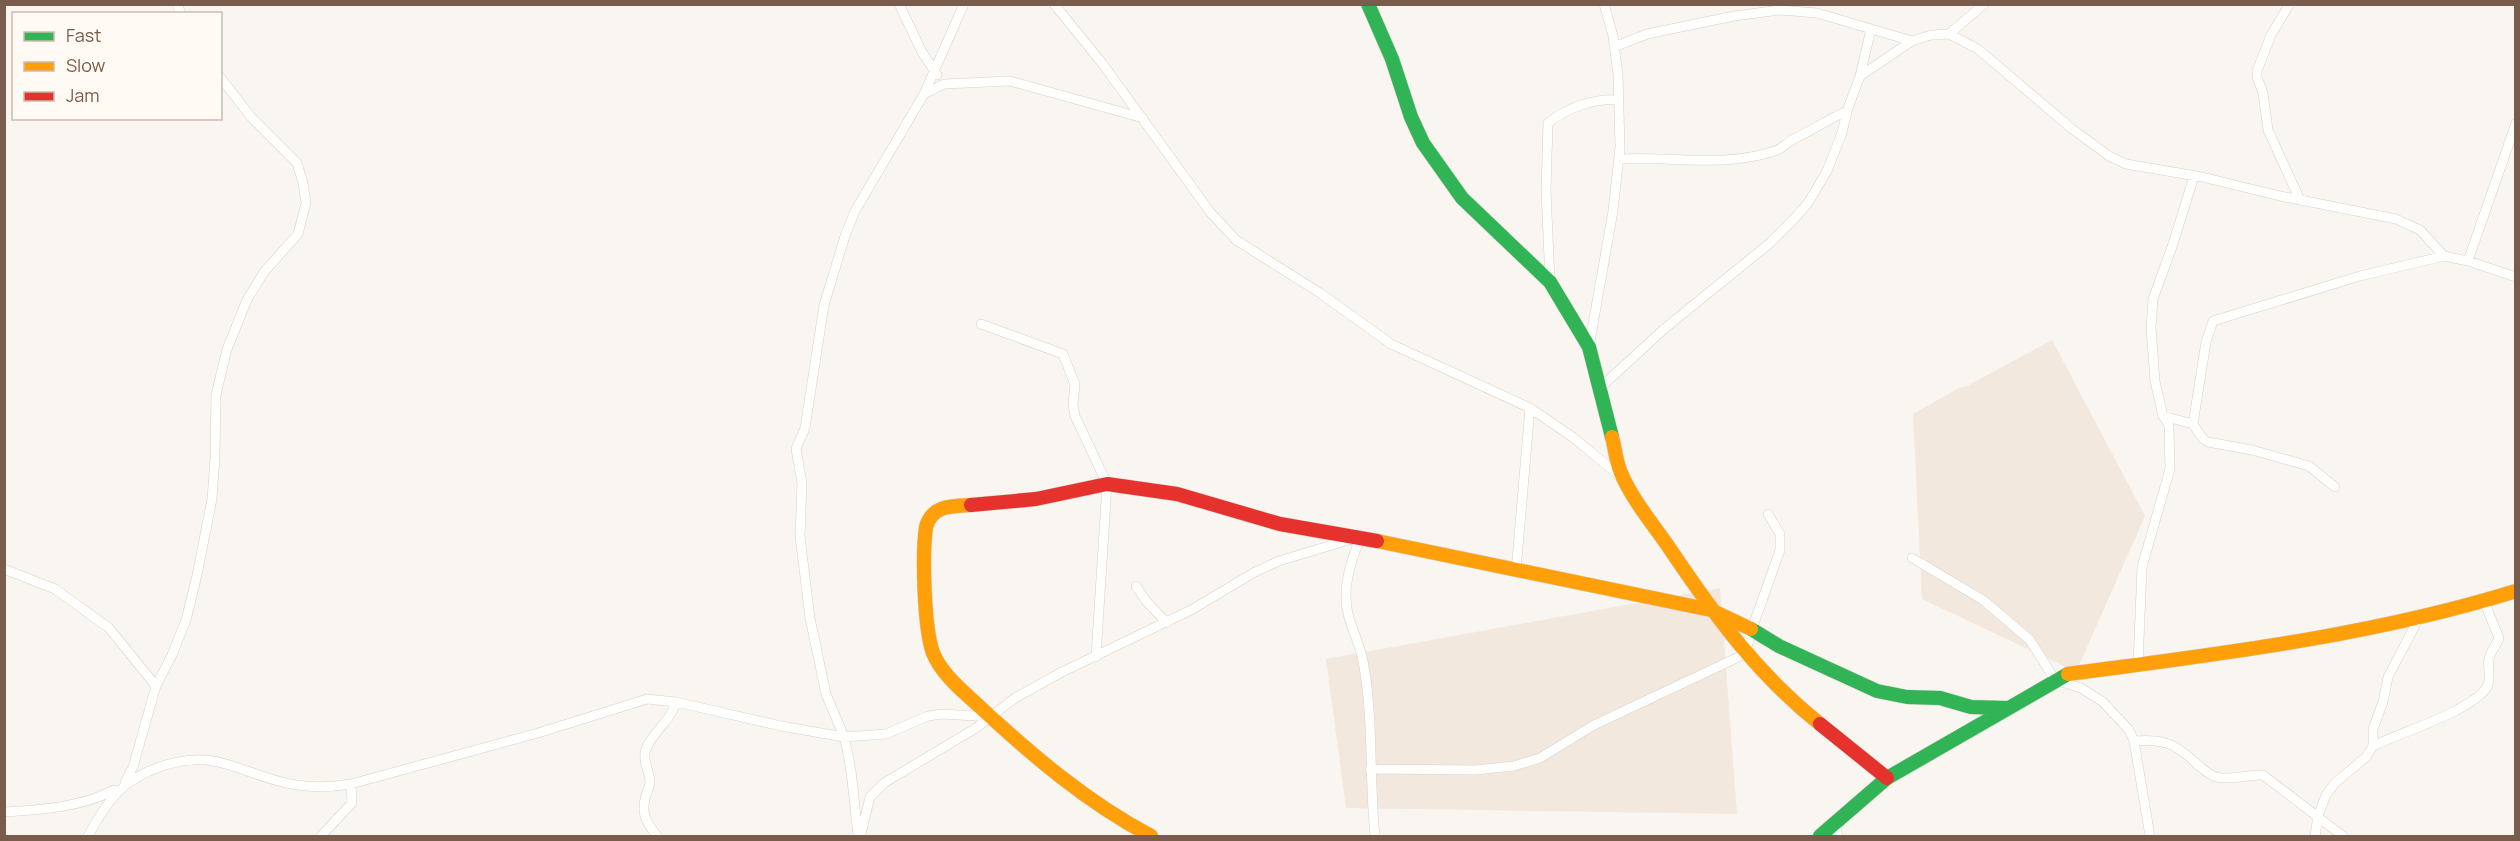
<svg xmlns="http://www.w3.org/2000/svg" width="2520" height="841" font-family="Manrope,sans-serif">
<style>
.residential{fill:#f2e8de}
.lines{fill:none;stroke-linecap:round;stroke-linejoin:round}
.street-casing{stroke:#d7d1cb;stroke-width:10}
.fast-casing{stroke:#d9d2cb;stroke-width:15}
.slow-casing{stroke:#d9d2cb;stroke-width:15}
.jam-casing{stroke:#d9d2cb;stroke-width:15}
.street{stroke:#fefefd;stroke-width:9}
.fast{stroke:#30b455;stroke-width:14}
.slow{stroke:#ff9f0a;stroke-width:14}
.jam{stroke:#e5322d;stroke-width:14}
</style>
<rect width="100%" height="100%" fill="#f9f5f0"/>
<path class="residential" d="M 2052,340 L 2145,516 L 2076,672 L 1922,599 L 1913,414 L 1959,388 L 1967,386 Z
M 1720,588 L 1737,814 L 1346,808 L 1326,659 Z"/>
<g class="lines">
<defs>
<path id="street" d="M 177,4 L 181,14
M 899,4 L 922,52 L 937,75
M 964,4 L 924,94 L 855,211 L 845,236 L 824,305 L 805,428 L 796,449 L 802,483 L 800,536 L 810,618 L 826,694 L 844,737 L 886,734 L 928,716 L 942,714 L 991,717
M 1054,4 L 1102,63 L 1210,212 L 1236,240 L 1320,293 L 1391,344 L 1530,408 L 1574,438 L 1622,478
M 2289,5 L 2271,35 L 2257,71 L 2257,77 L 2263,93 L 2268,130 L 2300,200
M 1949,34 L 1984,4
M 1614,47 L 1647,34 L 1734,16 L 1780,10 L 1817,13 L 1912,41 L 1931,35 L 1949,34 L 1978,49 L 2071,128 L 2109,156 L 2126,164 L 2202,177 L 2280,196 L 2396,219 L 2420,230 L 2444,256
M 1860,76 L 1871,29
M 924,94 L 944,84 L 1010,81 L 1143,118
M 1619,159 C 1671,156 1723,168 1775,151 C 1782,149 1787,142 1794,139 C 1812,130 1829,119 1847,111
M 2468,261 L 2516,123
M 1550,282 L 1546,190 L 1548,123 C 1567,108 1594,98 1618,100
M 981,324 L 1063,354 L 1075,384 L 1073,405 L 1075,416 L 1107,484 L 1096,657
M 1589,347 L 1613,211 L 1620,147 L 1618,75 L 1613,36 L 1604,4
M 1601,387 L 1664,329 L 1770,243 L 1794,219 L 1808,203 L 1827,171 L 1842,133 L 1847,111 L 1860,76 L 1912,41
M 2163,416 L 2193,424 L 2203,439 L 2208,442 L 2252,450 L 2309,466 L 2335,487
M 2193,424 L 2206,342 L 2213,321 L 2360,276 L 2444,256 L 2468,261 L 2516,277
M 1360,537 C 1354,555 1346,575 1346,595 C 1345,619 1359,639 1363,661 C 1374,719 1369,779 1375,836
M 1912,558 L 1983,600 L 2030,640 L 2055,680 L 2081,688 L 2103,702 L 2129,730 L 2134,741 L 2150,836
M 4,569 L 55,589 L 109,628 L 156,686
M 1516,571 L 1530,408
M 1136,586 L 1146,601 L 1167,623
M 2138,664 L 2142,567 L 2170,469 L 2169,425 L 2163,416 L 2155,381 L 2151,328 L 2153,299 L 2173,244 L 2194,176
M 2134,741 C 2164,739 2175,743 2197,764 C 2203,769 2209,775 2216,777 C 2231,781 2248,774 2263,775 L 2343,836
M 2373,746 C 2399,733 2472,711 2487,687 C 2492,678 2487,668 2489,659 C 2490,652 2496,646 2499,638 L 2484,601
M 1370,769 L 1475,770 L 1514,766 L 1540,758 L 1594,725 L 1745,654 L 1752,629 L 1780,550 L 1780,534 L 1768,514
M 125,782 L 133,767 L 156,686 L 172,655 L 186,620 L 197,575 L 212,499 L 215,457 L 216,395 L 227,349 L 247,300 L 264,272 L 298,234 L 306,203 L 303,183 L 297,163 L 251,117 L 220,77
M 4,812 C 41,810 82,807 114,790
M 1835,823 L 1838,836
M 861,834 L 870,797 L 884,783 L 976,728 L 1015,698 L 1062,672 L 1191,610 L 1255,572 L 1279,561 L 1355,538
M 88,836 C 108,800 121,780 162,766 C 212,750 231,768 278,781 C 302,788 326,788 351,784 L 538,733 L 647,699 L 676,702 L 781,726 L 844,737 C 853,769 854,804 858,836
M 321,836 L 352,803 L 351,784
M 657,836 C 648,824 641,816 645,799 C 646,793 650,787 650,781 C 649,770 642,761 646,749 C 653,731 671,721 676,702
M 2315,836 L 2318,816 L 2326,795 L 2335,783 L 2366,757 L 2373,746 L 2373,729 L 2383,702 L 2388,677 L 2420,616"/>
<path id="fast" d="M 1368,4 L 1392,59 L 1411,117 L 1423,143 L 1462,198 L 1550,282 L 1589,347 L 1612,437
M 1751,629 L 1779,646 L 1877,691 L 1907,697 L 1940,698 L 1971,707 L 2006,708
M 1820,836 L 1887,778 L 2068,674"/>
<path id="slow" d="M 1612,437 C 1615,448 1616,462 1621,473 C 1632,499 1652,523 1668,546 C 1713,613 1756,673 1820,724
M 971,505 C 952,506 932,505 926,527 C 922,555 924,628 933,653 C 942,675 964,692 981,708 C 1033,756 1088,803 1151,836
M 1377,541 L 1711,610 L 1751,629
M 2068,674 C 2218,654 2371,636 2516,591"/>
<path id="jam" d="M 971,505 L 1036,499 L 1107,484 L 1177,494 L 1280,524 L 1377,541
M 1820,724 L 1887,778"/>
</defs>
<use href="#street" class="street-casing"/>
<use href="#fast" class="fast-casing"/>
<use href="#slow" class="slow-casing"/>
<use href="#jam" class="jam-casing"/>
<use href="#street" class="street"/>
<use href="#fast" class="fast"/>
<use href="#slow" class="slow"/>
<use href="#jam" class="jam"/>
</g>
<rect width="2520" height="841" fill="none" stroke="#7a5c4d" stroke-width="12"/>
<rect x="12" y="12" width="210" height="108" fill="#fffaf3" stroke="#cabbb1" stroke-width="1.5"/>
<rect x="24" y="32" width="30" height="9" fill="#30b455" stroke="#cabbb1" stroke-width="1.5"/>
<text x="66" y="42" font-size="18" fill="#7a5c4d">Fast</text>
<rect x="24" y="62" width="30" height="9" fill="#ff9f0a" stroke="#cabbb1" stroke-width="1.5"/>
<text x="66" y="72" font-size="18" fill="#7a5c4d">Slow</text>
<rect x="24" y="92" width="30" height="9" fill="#e5322d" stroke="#cabbb1" stroke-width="1.5"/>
<text x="66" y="102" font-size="18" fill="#7a5c4d">Jam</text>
</svg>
